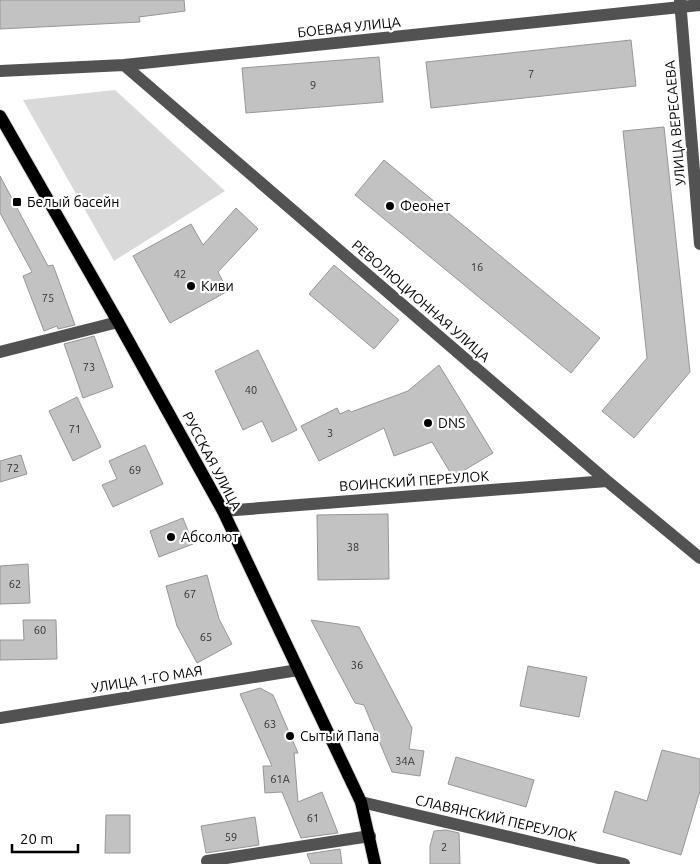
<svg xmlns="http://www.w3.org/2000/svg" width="700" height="864" font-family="Ubuntu,sans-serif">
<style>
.green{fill:#d9d9d9}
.building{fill:#c2c2c2;stroke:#969696}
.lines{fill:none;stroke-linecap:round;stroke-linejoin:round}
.major-casing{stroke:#dbdbdb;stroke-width:14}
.minor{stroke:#525252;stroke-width:12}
.major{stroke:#000;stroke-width:12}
.poi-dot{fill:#000;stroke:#fff;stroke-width:2}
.labels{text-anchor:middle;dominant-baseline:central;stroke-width:4.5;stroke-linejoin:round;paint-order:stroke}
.number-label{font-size:11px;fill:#303030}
.street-label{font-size:14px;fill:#000;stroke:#fff}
.poi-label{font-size:14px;fill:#000;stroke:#fff;text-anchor:start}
</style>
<rect width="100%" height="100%" fill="#fff"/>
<path class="green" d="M 115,90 L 225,191 L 114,261 L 23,100 Z"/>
<path class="building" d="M 0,0 L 184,0 L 185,11 L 139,17 L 140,22 L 0,29 Z
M 631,40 L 636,86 L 431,108 L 426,62 Z
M 379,57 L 383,102 L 246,113 L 242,68 Z
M 664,127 L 690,372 L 634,438 L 602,411 L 647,358 L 623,131 Z
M 384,160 L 600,338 L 571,373 L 355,195 Z
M 0,176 L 48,266 L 53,265 L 75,325 L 58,329 L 57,326 L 44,331 L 23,276 L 32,272 L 0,213 Z
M 236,208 L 258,229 L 218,272 L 228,291 L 170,323 L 133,256 L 191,224 L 203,245 Z
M 334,265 L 399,320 L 374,349 L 309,294 Z
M 94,336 L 113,387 L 83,398 L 64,344 Z
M 258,350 L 297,430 L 272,442 L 262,421 L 243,430 L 215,371 Z
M 439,365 L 493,453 L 453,477 L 432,442 L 394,456 L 384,428 L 319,461 L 301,426 L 337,408 L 340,414 L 349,410 L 351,412 L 408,391 Z
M 77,397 L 101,447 L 73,461 L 49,411 Z
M 145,445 L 163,484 L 113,507 L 102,485 L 117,479 L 109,461 Z
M 21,455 L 27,474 L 0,482 L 0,461 Z
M 388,514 L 389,579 L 318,580 L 317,515 Z
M 183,518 L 193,544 L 159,557 L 150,531 Z
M 28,564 L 30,603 L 0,604 L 0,566 Z
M 207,575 L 219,619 L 232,644 L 197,663 L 177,626 L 166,586 Z
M 23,620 L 56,620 L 57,659 L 0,660 L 0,640 L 24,640 Z
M 311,620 L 359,627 L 412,728 L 409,749 L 424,751 L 420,776 L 392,772 L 364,705 L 355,703 Z
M 528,666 L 587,677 L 579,717 L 520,706 Z
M 260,688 L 273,695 L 298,753 L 294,753 L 298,802 L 322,792 L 338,833 L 301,838 L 282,792 L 265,793 L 263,766 L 272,766 L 240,694 Z
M 662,750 L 700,759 L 700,791 L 681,855 L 603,832 L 615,791 L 647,801 Z
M 456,757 L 534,780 L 526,807 L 448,784 Z
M 106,815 L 130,815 L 130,853 L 105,853 Z
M 255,817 L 259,845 L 206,853 L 201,826 Z
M 446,830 L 459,833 L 460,864 L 430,864 L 430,846 L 434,831 Z
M 340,849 L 342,864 L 311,864 L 307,854 Z"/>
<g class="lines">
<defs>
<path id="major" d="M 0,116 L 118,322 L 223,511 L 361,802 L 375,864"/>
</defs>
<use href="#major" class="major-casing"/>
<path class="minor" d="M 680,0 L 700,244
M 124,65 L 607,481 L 700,558
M 0,71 L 124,65 L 700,5
M 0,352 L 118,322
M 223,511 L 607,481
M 0,718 L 298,670
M 361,802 L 624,864
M 207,861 L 370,836"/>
<use href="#major" class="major"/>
</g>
<g class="poi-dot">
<rect x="12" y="197" width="10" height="10" rx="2.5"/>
<circle cx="390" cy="206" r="5"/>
<circle cx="191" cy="286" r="5"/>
<circle cx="428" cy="423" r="5"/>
<circle cx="171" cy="537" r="5"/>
<circle cx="290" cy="736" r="5"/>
</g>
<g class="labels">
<g class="number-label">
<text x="531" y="74">7</text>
<text x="313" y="85">9</text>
<text x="477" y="267">16</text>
<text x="180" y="274">42</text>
<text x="48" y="298">75</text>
<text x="89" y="367">73</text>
<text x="251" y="390">40</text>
<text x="75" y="429">71</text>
<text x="330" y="433">3</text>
<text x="13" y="468">72</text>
<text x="135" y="470">69</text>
<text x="353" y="547">38</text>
<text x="15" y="584">62</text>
<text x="190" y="594">67</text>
<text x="40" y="630">60</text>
<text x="206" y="637">65</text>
<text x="357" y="665">36</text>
<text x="270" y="724">63</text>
<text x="405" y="761">34А</text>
<text x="280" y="779">61А</text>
<text x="313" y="818">61</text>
<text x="231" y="837">59</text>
<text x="444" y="847">2</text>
</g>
<g class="street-label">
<text transform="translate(349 27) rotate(-6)">БОЕВАЯ УЛИЦА</text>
<text transform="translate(675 123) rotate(-95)">УЛИЦА ВЕРЕСАЕВА</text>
<text transform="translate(421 301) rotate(41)">РЕВОЛЮЦИОННАЯ УЛИЦА</text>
<text transform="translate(212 461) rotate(62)">РУССКАЯ УЛИЦА</text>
<text transform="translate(414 481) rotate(-4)">ВОИНСКИЙ ПЕРЕУЛОК</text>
<text transform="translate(147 679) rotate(-9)">УЛИЦА 1-ГО МАЯ</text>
<text transform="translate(496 818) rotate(13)">СЛАВЯНСКИЙ ПЕРЕУЛОК</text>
</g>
<g class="poi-label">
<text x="27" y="202">Белый басейн</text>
<text x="400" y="206">Феонет</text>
<text x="201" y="286">Киви</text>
<text x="438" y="423">DNS</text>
<text x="181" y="537">Абсолют</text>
<text x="300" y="736">Сытый Папа</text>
</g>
</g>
<path d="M12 844v8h66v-8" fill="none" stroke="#000000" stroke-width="2.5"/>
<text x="20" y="844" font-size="15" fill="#000000" stroke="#ffffff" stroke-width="4" paint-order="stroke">20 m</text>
</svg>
